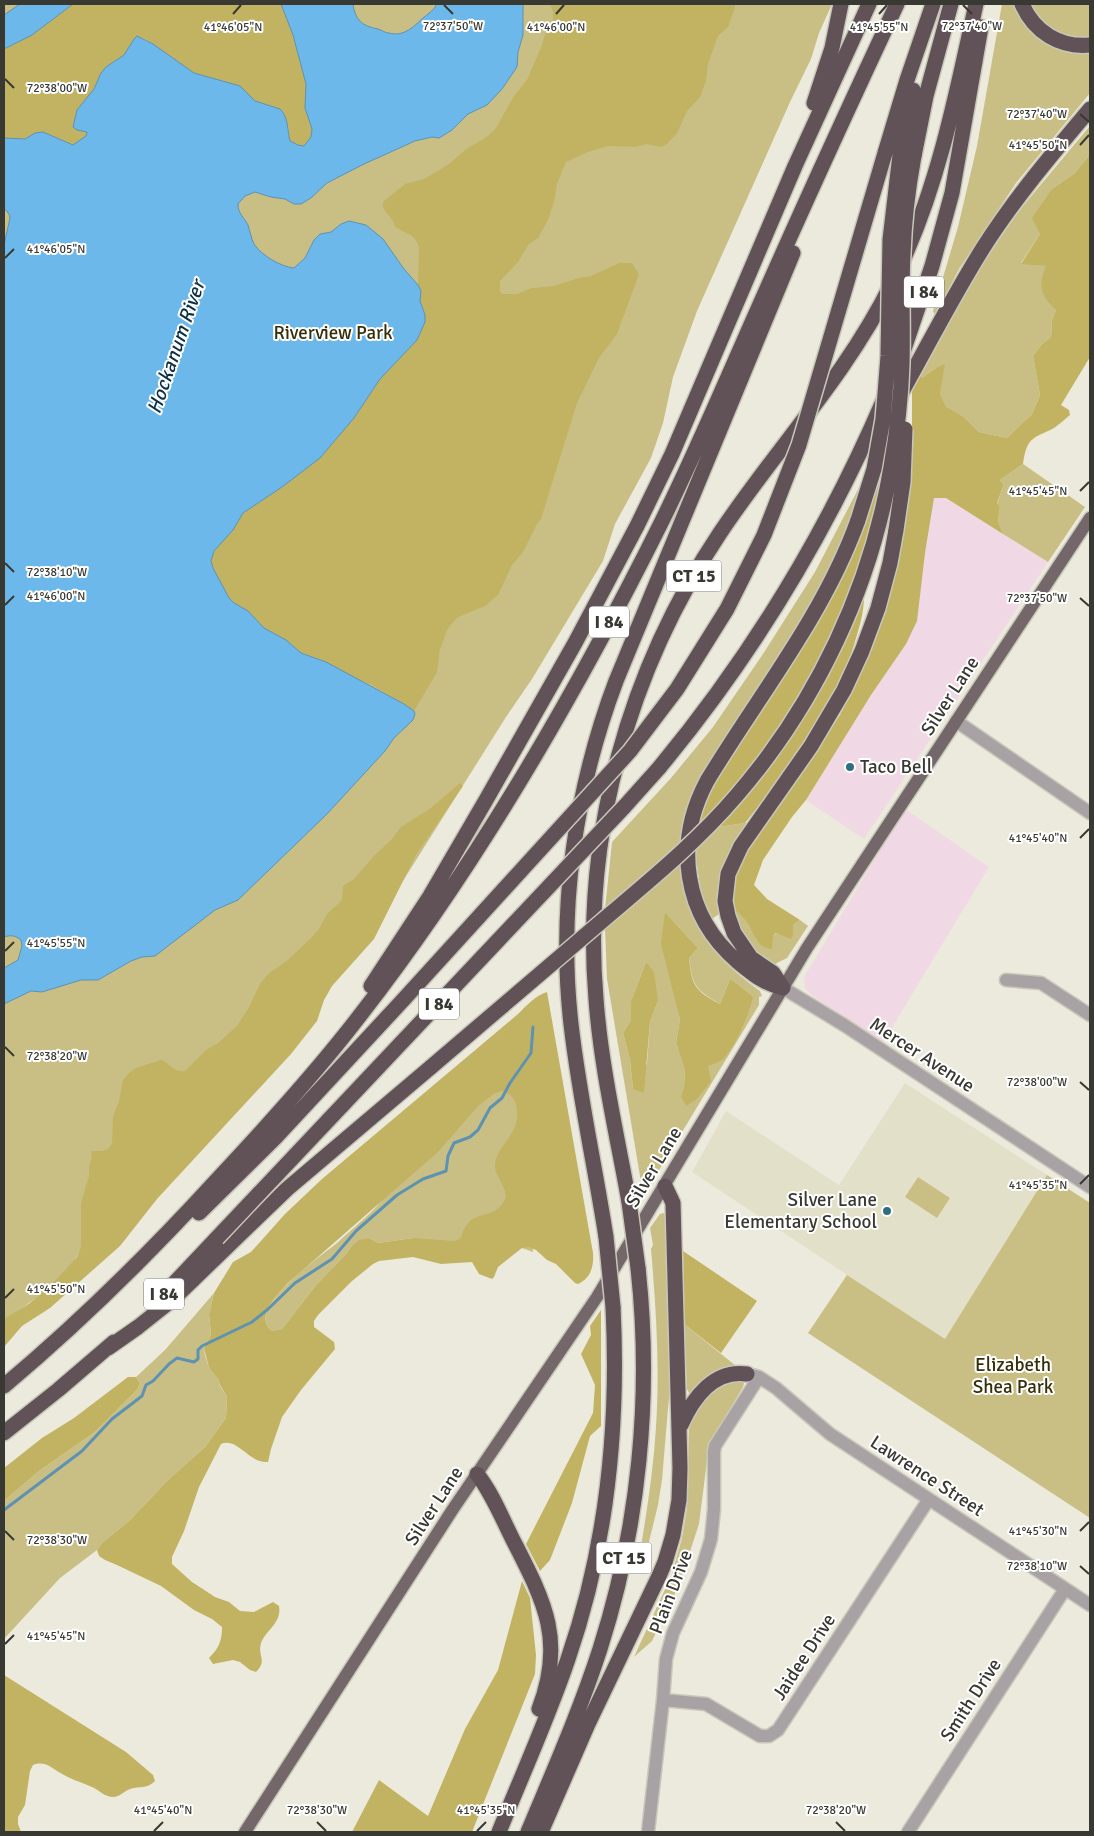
<svg xmlns="http://www.w3.org/2000/svg" width="1094" height="1836" font-family="Signika,sans-serif">
<style>
.commercial{fill:#f0d8e4}
.built{fill:#e3e0ca}
.green{fill:#c9bf84;fill-rule:evenodd}
.forest{fill:#c1b362;fill-rule:evenodd}
.water{fill:#6db8ea;stroke:#5d92b3}
.lines{fill:none;stroke-linecap:round;stroke-linejoin:round}
.stream{stroke:#5d92b3;stroke-width:3}
.minor-casing{stroke:#c8c7ba;stroke-width:15}
.major-casing{stroke:#c8c7ba;stroke-width:15}
.highway-casing{stroke:#c8c7ba;stroke-width:18}
.minor{stroke:#a9a2a4;stroke-width:12}
.major{stroke:#73676a;stroke-width:12}
.highway{stroke:#605256;stroke-width:15}
.highway-bridge-casing{stroke:#c8c7ba;stroke-width:18;stroke-linecap:butt}
.highway-bridge{stroke:#605256;stroke-width:15}
.ticks{fill:none;stroke:#393933;stroke-width:2}
.poi-dot{fill:#306d83;stroke:#fff;stroke-width:2}
.labels{text-anchor:middle;dominant-baseline:central;stroke-width:4;stroke-linejoin:round;paint-order:stroke}
.shield{fill:#fff;stroke:#747470;stroke-width:1}
.shield-label{font-size:18px;font-weight:bold;fill:#393933}
.park-label{font-size:19px;fill:#352f0a;stroke:#fff}
.street-label{font-size:19px;fill:#393933;stroke:#fff}
.poi-label{font-size:19px;fill:#393933;stroke:#fff;text-anchor:start}
.water-label{font-size:20px;font-style:italic;fill:#0e3044;stroke:#fff}
.ticks-label{font-size:12px;text-anchor:middle;fill:#393933;stroke:#fff;stroke-width:4;stroke-linejoin:round;paint-order:stroke}
</style>
<rect width="100%" height="100%" fill="#eceadc"/>
<path class="commercial" d="M 934,498 L 946,498 L 1048,562 L 864,839 L 806,800 L 871,695 L 906,644 L 925,553 Z
M 905,809 L 989,867 L 882,1044 L 810,994 L 805,988 L 804,977 Z"/>
<path class="built" d="M 905,1083 L 1047,1175 L 945,1340 L 692,1172 L 726,1111 L 839,1185 Z"/>
<path class="green" d="M 4,4 L 705,4 L 735,7 L 735,4 L 832,4 L 819,33 L 811,59 L 790,102 L 697,311 L 673,377 L 663,423 L 651,458 L 615,524 L 603,561 L 532,679 L 506,717 L 396,892 L 80,1250 C 70,1276 27,1305 4,1320 Z
M 1002,4 L 1015,4 L 1019,13 L 1090,52 L 1090,93 L 1016,183 L 959,269 L 935,315 L 933,311 L 958,227 L 977,146 Z
M 1031,4 L 1090,4 L 1090,38 C 1064,41 1041,27 1031,4 Z
M 1090,126 L 1090,154 L 1075,173 L 1052,189 L 1040,234 L 1021,263 L 1047,266 L 1056,310 L 1052,320 L 1051,337 L 1042,344 L 1033,356 L 1040,395 L 1032,414 L 1007,438 L 979,432 L 964,417 L 946,408 L 940,393 L 936,368 L 922,378 L 921,374 C 952,316 984,257 1024,205 C 1046,178 1068,152 1090,126 Z
M 1023,464 L 1085,507 L 1048,562 L 1003,534 L 998,521 L 1000,507 L 997,504 L 1004,484 L 1000,480 Z
M 865,476 L 846,536 L 812,605 L 689,804 L 682,827 L 681,843 L 605,909 L 612,842 L 671,778 L 713,727 L 763,654 L 815,572 Z
M 745,823 L 749,824 C 726,852 716,877 719,914 L 712,919 L 709,919 L 699,892 L 700,886 L 695,851 L 718,827 Z
M 682,862 C 684,881 686,899 693,916 C 704,946 735,973 760,991 L 762,996 L 759,997 L 759,1005 L 645,1193 L 643,1180 L 641,1182 L 607,979 L 605,929 ZM 665,912 L 698,948 L 689,958 C 693,987 695,989 720,1004 L 730,979 L 739,1034 L 722,1059 L 708,1066 L 681,1096 L 684,1086 L 685,1071 L 676,1043 L 680,1019 ZM 646,962 L 658,1001 L 650,1022 L 647,1064 L 633,1089 L 630,1060 L 623,1033 L 631,1020 L 631,1001 Z
M 733,908 L 744,917 L 757,941 L 773,936 L 777,933 L 793,935 L 793,925 L 800,920 L 808,926 L 787,958 L 777,963 L 773,967 L 764,962 L 742,936 Z
M 530,1010 L 528,1100 L 533,1252 L 497,1239 L 481,1266 L 413,1238 L 378,1243 L 369,1238 L 351,1247 L 347,1253 L 316,1285 L 282,1329 L 272,1331 C 243,1310 322,1255 337,1243 C 353,1228 372,1213 386,1196 C 403,1177 417,1156 432,1136 C 465,1094 497,1052 530,1010 Z
M 1047,1175 L 1090,1203 L 1090,1518 L 808,1333 L 847,1275 L 945,1339 Z
M 918,1177 L 950,1198 L 937,1218 L 905,1197 Z
M 663,1213 L 669,1216 L 673,1349 L 662,1480 L 658,1505 L 646,1554 L 637,1570 C 645,1523 653,1476 656,1427 C 660,1368 656,1308 651,1249 L 653,1245 L 650,1228 L 660,1214 Z
M 214,1293 L 209,1314 L 211,1335 L 204,1348 L 205,1355 L 209,1368 L 218,1379 L 220,1386 L 227,1397 L 226,1418 L 205,1447 L 169,1479 L 129,1521 L 102,1543 L 97,1550 L 60,1578 L 4,1639 L 4,1501 L 39,1471 L 95,1432 L 137,1390 L 140,1383 L 136,1377 L 165,1350 Z
M 684,1324 L 736,1366 L 717,1373 L 690,1395 L 687,1389 Z
M 740,1380 L 744,1383 L 743,1387 L 709,1445 L 699,1524 L 679,1585 L 652,1641 L 634,1657 L 672,1574 L 682,1538 L 687,1508 L 689,1423 L 697,1408 L 721,1382 Z"/>
<path class="forest" d="M 73,4 L 281,4 L 293,35 L 306,84 L 305,108 L 312,129 L 311,137 L 304,146 L 291,142 L 289,137 L 289,127 L 280,109 L 255,101 L 240,86 L 194,73 L 144,38 L 134,39 L 124,55 L 106,67 L 101,73 L 94,89 L 77,111 L 73,127 L 78,130 L 87,132 L 86,136 L 73,145 L 43,132 L 35,133 L 25,139 L 4,138 L 4,49 L 38,31 Z
M 550,4 L 735,4 L 735,7 L 728,27 L 718,36 L 708,64 L 706,81 L 700,97 L 687,111 L 677,133 L 667,144 L 661,147 L 646,144 L 636,147 L 608,146 L 588,152 L 566,162 L 557,184 L 554,202 L 548,220 L 538,238 L 529,244 L 518,262 L 500,281 L 500,292 L 503,294 L 517,294 L 532,288 L 554,286 L 579,278 L 591,276 L 619,263 L 632,263 L 639,274 L 617,334 L 599,358 L 577,403 L 541,519 L 537,524 L 523,552 L 512,565 L 498,595 L 485,606 L 458,617 L 448,628 L 440,649 L 437,672 L 414,711 L 404,704 L 372,685 L 359,680 L 319,659 L 301,653 L 286,640 L 264,628 L 248,611 L 234,603 L 229,598 L 213,568 L 211,561 L 216,548 L 233,530 L 243,513 L 282,487 L 320,458 L 354,418 L 380,379 L 419,337 L 424,311 L 420,301 L 421,291 L 418,285 L 419,248 L 417,242 L 412,236 L 395,227 C 394,216 381,213 383,202 L 405,184 L 424,179 L 449,164 L 465,150 L 488,136 L 496,128 L 514,96 L 527,80 L 542,45 L 546,31 L 553,23 L 553,12 Z
M 1090,154 L 1090,357 L 1061,405 L 1069,410 L 1070,415 C 1065,419 1060,424 1054,428 C 1033,439 1027,436 1023,464 L 1000,480 L 1004,484 L 997,503 L 1000,507 L 998,521 L 1003,534 L 946,498 L 934,498 L 925,553 L 917,621 L 906,644 L 871,695 L 806,800 L 792,817 L 763,860 L 754,885 L 767,899 L 800,920 L 793,925 L 793,935 L 791,939 L 776,933 L 773,936 L 772,949 C 754,948 753,928 743,917 C 740,914 736,911 733,909 C 729,886 733,875 743,855 L 840,715 L 859,675 L 889,594 L 897,567 L 904,532 L 912,455 L 912,388 L 921,374 L 922,378 L 936,368 L 945,364 L 940,393 L 946,407 L 964,417 L 979,432 L 1007,438 L 1032,414 L 1040,395 L 1033,356 L 1042,344 L 1051,337 L 1052,320 L 1056,310 C 1040,295 1038,285 1046,266 L 1021,264 L 1040,234 L 1032,218 L 1052,189 L 1075,173 Z
M 885,460 C 876,500 868,540 855,579 C 821,675 768,751 700,825 C 701,806 709,791 718,775 L 817,623 L 840,581 L 855,546 Z
M 864,596 C 864,614 859,628 854,645 C 833,713 788,768 745,823 L 718,827 C 782,760 830,682 864,596 Z
M 460,783 L 463,786 L 416,855 L 374,939 L 332,986 L 324,1000 L 317,1021 L 291,1054 L 157,1199 L 120,1246 L 50,1308 L 22,1326 L 4,1347 L 4,1319 L 30,1303 L 56,1280 L 77,1257 L 81,1247 L 81,1203 L 89,1176 L 89,1166 L 92,1158 L 91,1151 L 102,1151 L 108,1149 L 112,1144 L 113,1117 L 119,1101 L 123,1080 L 130,1072 L 136,1068 L 161,1060 C 170,1063 174,1073 185,1071 L 206,1050 L 218,1043 L 237,1026 L 248,1009 L 260,984 L 268,974 L 288,960 L 310,939 L 319,929 L 327,914 L 342,900 L 343,886 L 354,879 L 373,857 L 391,840 L 401,827 L 431,808 Z
M 665,912 L 698,948 L 689,958 C 692,986 695,991 720,1004 L 730,979 L 753,997 C 749,1014 736,1046 723,1059 C 720,1062 713,1064 708,1066 L 711,1081 L 697,1099 L 686,1106 L 681,1096 L 684,1086 L 685,1071 L 676,1043 L 680,1019 L 661,944 Z
M 646,962 L 654,972 L 658,1001 L 650,1022 L 644,1093 L 633,1089 L 630,1060 L 623,1033 L 631,1020 L 631,1001 Z
M 547,992 L 593,1253 C 594,1266 591,1278 578,1284 L 575,1283 L 556,1264 L 547,1260 L 536,1250 L 529,1247 L 522,1248 L 498,1267 L 494,1277 L 492,1279 L 479,1274 L 472,1262 L 441,1264 L 413,1257 L 379,1261 L 373,1264 L 352,1281 L 318,1315 L 314,1321 L 314,1327 L 334,1342 L 335,1349 L 301,1390 L 282,1417 L 271,1449 L 268,1462 C 249,1464 238,1437 221,1444 L 199,1487 L 184,1531 L 172,1557 L 172,1564 L 192,1582 L 215,1597 L 229,1602 L 240,1611 L 254,1612 L 273,1602 L 279,1606 C 282,1623 266,1630 261,1643 C 257,1656 268,1660 256,1672 L 250,1670 L 240,1662 L 233,1660 L 213,1664 L 209,1658 C 219,1648 222,1641 222,1627 L 212,1619 L 194,1610 L 161,1586 L 117,1565 L 105,1560 L 99,1556 L 97,1550 L 102,1543 L 129,1521 L 169,1479 L 205,1447 L 226,1418 L 227,1397 L 220,1385 L 218,1379 L 209,1368 L 204,1348 L 211,1335 L 209,1314 L 214,1293 L 233,1262 L 251,1252 L 285,1214 L 322,1179 L 518,1014 C 527,1005 535,996 547,992 ZM 503,1091 C 513,1096 516,1100 517,1111 C 520,1135 494,1147 495,1167 C 496,1180 512,1191 503,1203 C 489,1222 469,1207 461,1238 L 454,1241 L 413,1238 L 378,1243 L 369,1238 L 359,1240 L 351,1247 L 347,1253 L 316,1285 L 282,1329 L 272,1331 C 254,1318 278,1294 288,1283 L 438,1152 L 479,1105 L 495,1093 Z
M 683,1251 L 757,1301 L 721,1353 L 684,1324 Z
M 601,1310 L 601,1426 L 590,1436 L 572,1503 L 550,1560 L 540,1571 L 526,1544 L 593,1413 L 595,1385 L 581,1354 L 591,1335 L 590,1326 Z
M 128,1377 L 136,1377 L 140,1383 L 137,1390 L 95,1432 L 39,1471 L 4,1501 L 4,1468 L 42,1438 L 74,1418 Z
M 522,1581 L 530,1598 L 536,1655 L 535,1674 L 472,1832 L 352,1832 L 379,1780 L 428,1816 L 465,1729 L 498,1670 Z
M 4,1675 L 126,1752 L 153,1775 L 155,1781 C 147,1789 140,1786 130,1789 C 124,1791 120,1797 113,1797 C 105,1797 99,1790 92,1787 C 83,1783 73,1780 64,1775 C 52,1769 46,1760 33,1765 L 30,1771 L 25,1805 L 18,1817 L 18,1824 L 21,1832 L 4,1832 Z"/>
<path class="water" d="M 20,4 L 73,4 L 32,35 L 4,49 L 4,15 Z
M 281,4 L 353,4 C 355,20 362,26 378,29 C 382,30 385,33 389,33 C 404,37 413,27 423,18 C 428,14 434,10 437,4 L 523,4 L 523,35 L 518,52 L 517,67 L 502,89 L 487,105 L 468,114 L 452,130 L 439,138 L 432,137 L 415,141 L 364,164 L 327,183 L 311,198 L 301,204 L 294,204 L 285,199 L 271,197 L 255,192 L 245,196 L 238,204 C 238,214 244,217 248,225 C 250,231 251,238 254,244 C 261,255 281,267 294,268 L 305,258 L 314,240 L 320,234 L 331,232 L 341,224 L 349,221 L 366,225 L 383,239 L 404,269 L 418,285 L 421,291 L 420,301 L 425,315 L 425,322 L 417,340 L 380,379 L 354,418 L 320,458 L 282,487 L 243,513 L 233,530 L 214,551 L 211,561 L 213,568 L 229,598 L 234,603 L 248,611 L 264,628 L 286,640 L 301,653 L 326,662 L 404,704 L 414,711 L 415,714 L 413,720 L 394,738 L 385,751 L 327,814 L 238,900 L 215,910 L 155,956 L 142,957 L 131,961 L 98,980 L 81,980 L 42,992 L 31,991 L 4,1004 L 4,968 L 18,960 L 22,946 L 21,940 C 14,935 11,935 4,937 L 4,245 L 10,218 L 9,214 L 4,208 L 4,138 L 25,139 L 35,133 L 43,132 L 73,145 L 86,136 L 87,132 L 77,130 L 73,127 L 77,110 L 94,89 L 101,73 L 106,67 L 124,55 L 134,39 L 137,36 L 153,44 L 194,73 L 240,86 L 255,101 L 280,109 C 289,118 287,130 290,141 L 298,145 L 304,146 L 311,137 L 312,129 L 305,108 L 306,84 L 293,35 Z"/>
<g class="lines">
<path class="stream" d="M 4,1510 L 82,1451 L 112,1419 L 142,1396 L 146,1385 L 153,1381 L 169,1364 L 177,1358 L 194,1362 L 198,1359 L 198,1350 L 202,1346 L 252,1322 L 267,1310 L 295,1283 L 332,1259 L 356,1231 L 397,1195 L 423,1179 L 446,1171 L 448,1156 L 454,1143 L 470,1137 L 478,1130 L 490,1108 L 502,1098 L 510,1083 L 531,1053 L 533,1027"/>
<defs>
<path id="minor" d="M 956,721 L 1090,813
M 1006,980 L 1041,983 L 1090,1015
M 783,988 L 844,1025 L 1090,1187
M 752,1375 L 759,1377 L 776,1388 L 830,1434 L 1090,1605
M 663,1700 L 706,1704 L 760,1736 L 769,1736 L 778,1730 L 929,1499
M 648,1832 L 663,1700 L 666,1659 L 673,1633 L 701,1572 L 711,1539 L 714,1509 L 714,1452 L 715,1446 L 759,1377
M 908,1832 L 1065,1589"/>
<path id="major" d="M 245,1832 L 453,1509 L 597,1297 L 807,948 L 1090,518"/>
<path id="highway" d="M 1022,4 C 1034,32 1060,48 1090,45
M 814,103 L 832,48 L 841,4
M 885,153 L 907,80 L 933,4
M 900,155 L 913,90
M 914,156 L 926,96 L 951,4
M 903,260 C 940,178 957,91 976,4
M 903,352 L 932,266 L 952,193 L 981,27
M 899,397 C 927,347 953,296 983,248 C 1015,198 1052,154 1090,109
M 659,768 C 752,656 827,532 884,399
M 371,986 L 430,896 L 486,800 L 575,643 L 637,526 L 672,454 L 795,166 L 869,4
M 783,988 C 763,983 754,975 738,962 C 683,915 674,843 707,781 C 759,695 824,615 858,520
M 783,988 L 773,973 L 751,958 L 734,933 L 728,916 L 725,901 L 728,874 L 741,846 L 811,746 L 844,690 L 862,651 L 878,608 L 890,563 L 896,530
M 629,1202 C 617,1135 601,1067 596,999 C 582,835 629,669 720,533 C 776,449 846,376 891,285
M 199,1213 L 276,1137 L 404,999
M 606,1237 C 595,1166 579,1095 571,1024 C 558,908 575,790 616,681 L 793,253
M 165,1293 L 217,1238
M 108,1348 L 138,1327 L 172,1300 L 287,1189 L 431,1067
M 4,1386 C 79,1323 148,1255 214,1183 C 260,1134 305,1085 347,1032 C 471,876 573,700 662,521 C 699,446 731,369 765,293 C 808,196 852,100 897,4
M 681,1425 C 693,1398 714,1369 747,1374
M 4,1433 L 58,1390 L 114,1342
M 477,1474 C 492,1493 501,1516 512,1538 C 543,1599 566,1639 539,1709
M 499,1832 C 522,1775 548,1718 568,1659 C 607,1546 619,1426 613,1307
M 528,1832 C 553,1772 580,1711 600,1649 C 639,1527 652,1396 638,1268
M 541,1832 L 588,1724 L 659,1576 L 665,1562 L 673,1535 L 679,1500 L 680,1468 L 673,1203 L 665,1186"/>
</defs>
<use href="#minor" class="minor-casing"/>
<use href="#major" class="major-casing"/>
<use href="#highway" class="highway-casing"/>
<use href="#minor" class="minor"/>
<use href="#major" class="major"/>
<use href="#highway" class="highway"/>
<defs>
<path id="highway-bridge" d="M 858,520 L 874,469 L 883,419 L 888,356 L 890,240 L 900,155
M 896,530 L 903,482 L 905,429
M 404,999 L 630,751 L 677,689 L 727,609 L 764,535 L 799,445 L 885,153
M 431,1067 C 488,1018 545,970 602,921 C 649,881 697,842 737,795 C 817,702 871,587 891,467 C 897,433 901,398 902,364 C 903,327 901,291 903,254 C 904,221 908,189 914,156
M 629,1202 L 638,1268
M 606,1237 L 613,1307
M 217,1238 L 625,806 L 659,768"/>
</defs>
<use href="#highway-bridge" class="highway-bridge-casing"/>
<use href="#highway-bridge" class="highway-bridge"/>
</g>
<path class="ticks" d="M 444,5 L 453,14M 963,5 L 972,14M 233,14 L 241,5M 556,14 L 564,5M 879,14 L 887,5M 5,79 L 14,88M 1080,114 L 1089,122M 1080,145 L 1089,135M 5,258 L 14,249M 1080,491 L 1089,482M 5,563 L 14,572M 1080,598 L 1089,606M 5,605 L 14,596M 1080,838 L 1089,829M 5,951 L 14,942M 5,1047 L 14,1056M 1080,1082 L 1089,1090M 1080,1184 L 1089,1175M 5,1298 L 14,1289M 5,1531 L 14,1540M 1080,1531 L 1089,1522M 1080,1566 L 1089,1574M 5,1644 L 14,1635M 317,1822 L 326,1831M 836,1822 L 845,1831M 154,1831 L 163,1822M 477,1831 L 486,1822"/>
<g class="poi-dot">
<circle cx="850" cy="767" r="5"/>
<circle cx="887" cy="1211" r="5"/>
</g>
<g class="labels">
<g class="shield">
<rect x="904" y="276.5" width="40" height="31" rx="4"/>
<rect x="666.5" y="560.5" width="55" height="31" rx="4"/>
<rect x="589" y="606.5" width="40" height="31" rx="4"/>
<rect x="419" y="988.5" width="40" height="31" rx="4"/>
<rect x="144" y="1278.5" width="40" height="31" rx="4"/>
<rect x="596.5" y="1542.5" width="55" height="31" rx="4"/>
</g>
<g class="shield-label">
<text x="924" y="292">I 84</text>
<text x="694" y="576">CT 15</text>
<text x="609" y="622">I 84</text>
<text x="439" y="1004">I 84</text>
<text x="164" y="1294">I 84</text>
<text x="624" y="1558">CT 15</text>
</g>
<g class="park-label">
<text x="333" y="333">Riverview Park</text>
<text x="1013" y="1365">Elizabeth<tspan x="1013" dy="22">Shea Park</tspan></text>
</g>
<g class="street-label">
<text transform="translate(950 696) rotate(-57)">Silver Lane</text>
<text transform="translate(922 1055) rotate(33)">Mercer Avenue</text>
<text transform="translate(654 1167) rotate(-59)">Silver Lane</text>
<text transform="translate(927 1476) rotate(33)">Lawrence Street</text>
<text transform="translate(434 1506) rotate(-57)">Silver Lane</text>
<text transform="translate(671 1592) rotate(-69)">Plain Drive</text>
<text transform="translate(804 1657) rotate(-57)">Jaidee Drive</text>
<text transform="translate(971 1700) rotate(-57)">Smith Drive</text>
</g>
<g class="poi-label">
<text x="860" y="767">Taco Bell</text>
<text x="877" y="1200" text-anchor="end">Silver Lane<tspan x="877" dy="22">Elementary School</tspan></text>
</g>
<g class="water-label">
<text transform="translate(176 347) rotate(-71)">Hockanum River</text>
</g>
</g>
<g class="ticks-label">
<text x="453" y="30">72°37'50"W</text>
<text x="972" y="30">72°37'40"W</text>
<text x="233" y="31">41°46'05"N</text>
<text x="556" y="31">41°46'00"N</text>
<text x="879" y="31">41°45'55"N</text>
<text x="57" y="92">72°38'00"W</text>
<text x="1037" y="118">72°37'40"W</text>
<text x="1038" y="149">41°45'50"N</text>
<text x="56" y="253">41°46'05"N</text>
<text x="1038" y="495">41°45'45"N</text>
<text x="57" y="576">72°38'10"W</text>
<text x="56" y="600">41°46'00"N</text>
<text x="1037" y="602">72°37'50"W</text>
<text x="1038" y="842">41°45'40"N</text>
<text x="56" y="947">41°45'55"N</text>
<text x="57" y="1060">72°38'20"W</text>
<text x="1037" y="1086">72°38'00"W</text>
<text x="1038" y="1189">41°45'35"N</text>
<text x="56" y="1293">41°45'50"N</text>
<text x="1038" y="1535">41°45'30"N</text>
<text x="57" y="1544">72°38'30"W</text>
<text x="1037" y="1570">72°38'10"W</text>
<text x="56" y="1640">41°45'45"N</text>
<text x="163" y="1814">41°45'40"N</text>
<text x="486" y="1814">41°45'35"N</text>
<text x="317" y="1814">72°38'30"W</text>
<text x="836" y="1814">72°38'20"W</text>
</g>
<rect width="1094" height="1836" fill="none" stroke="#393933" stroke-width="10"/>
</svg>
